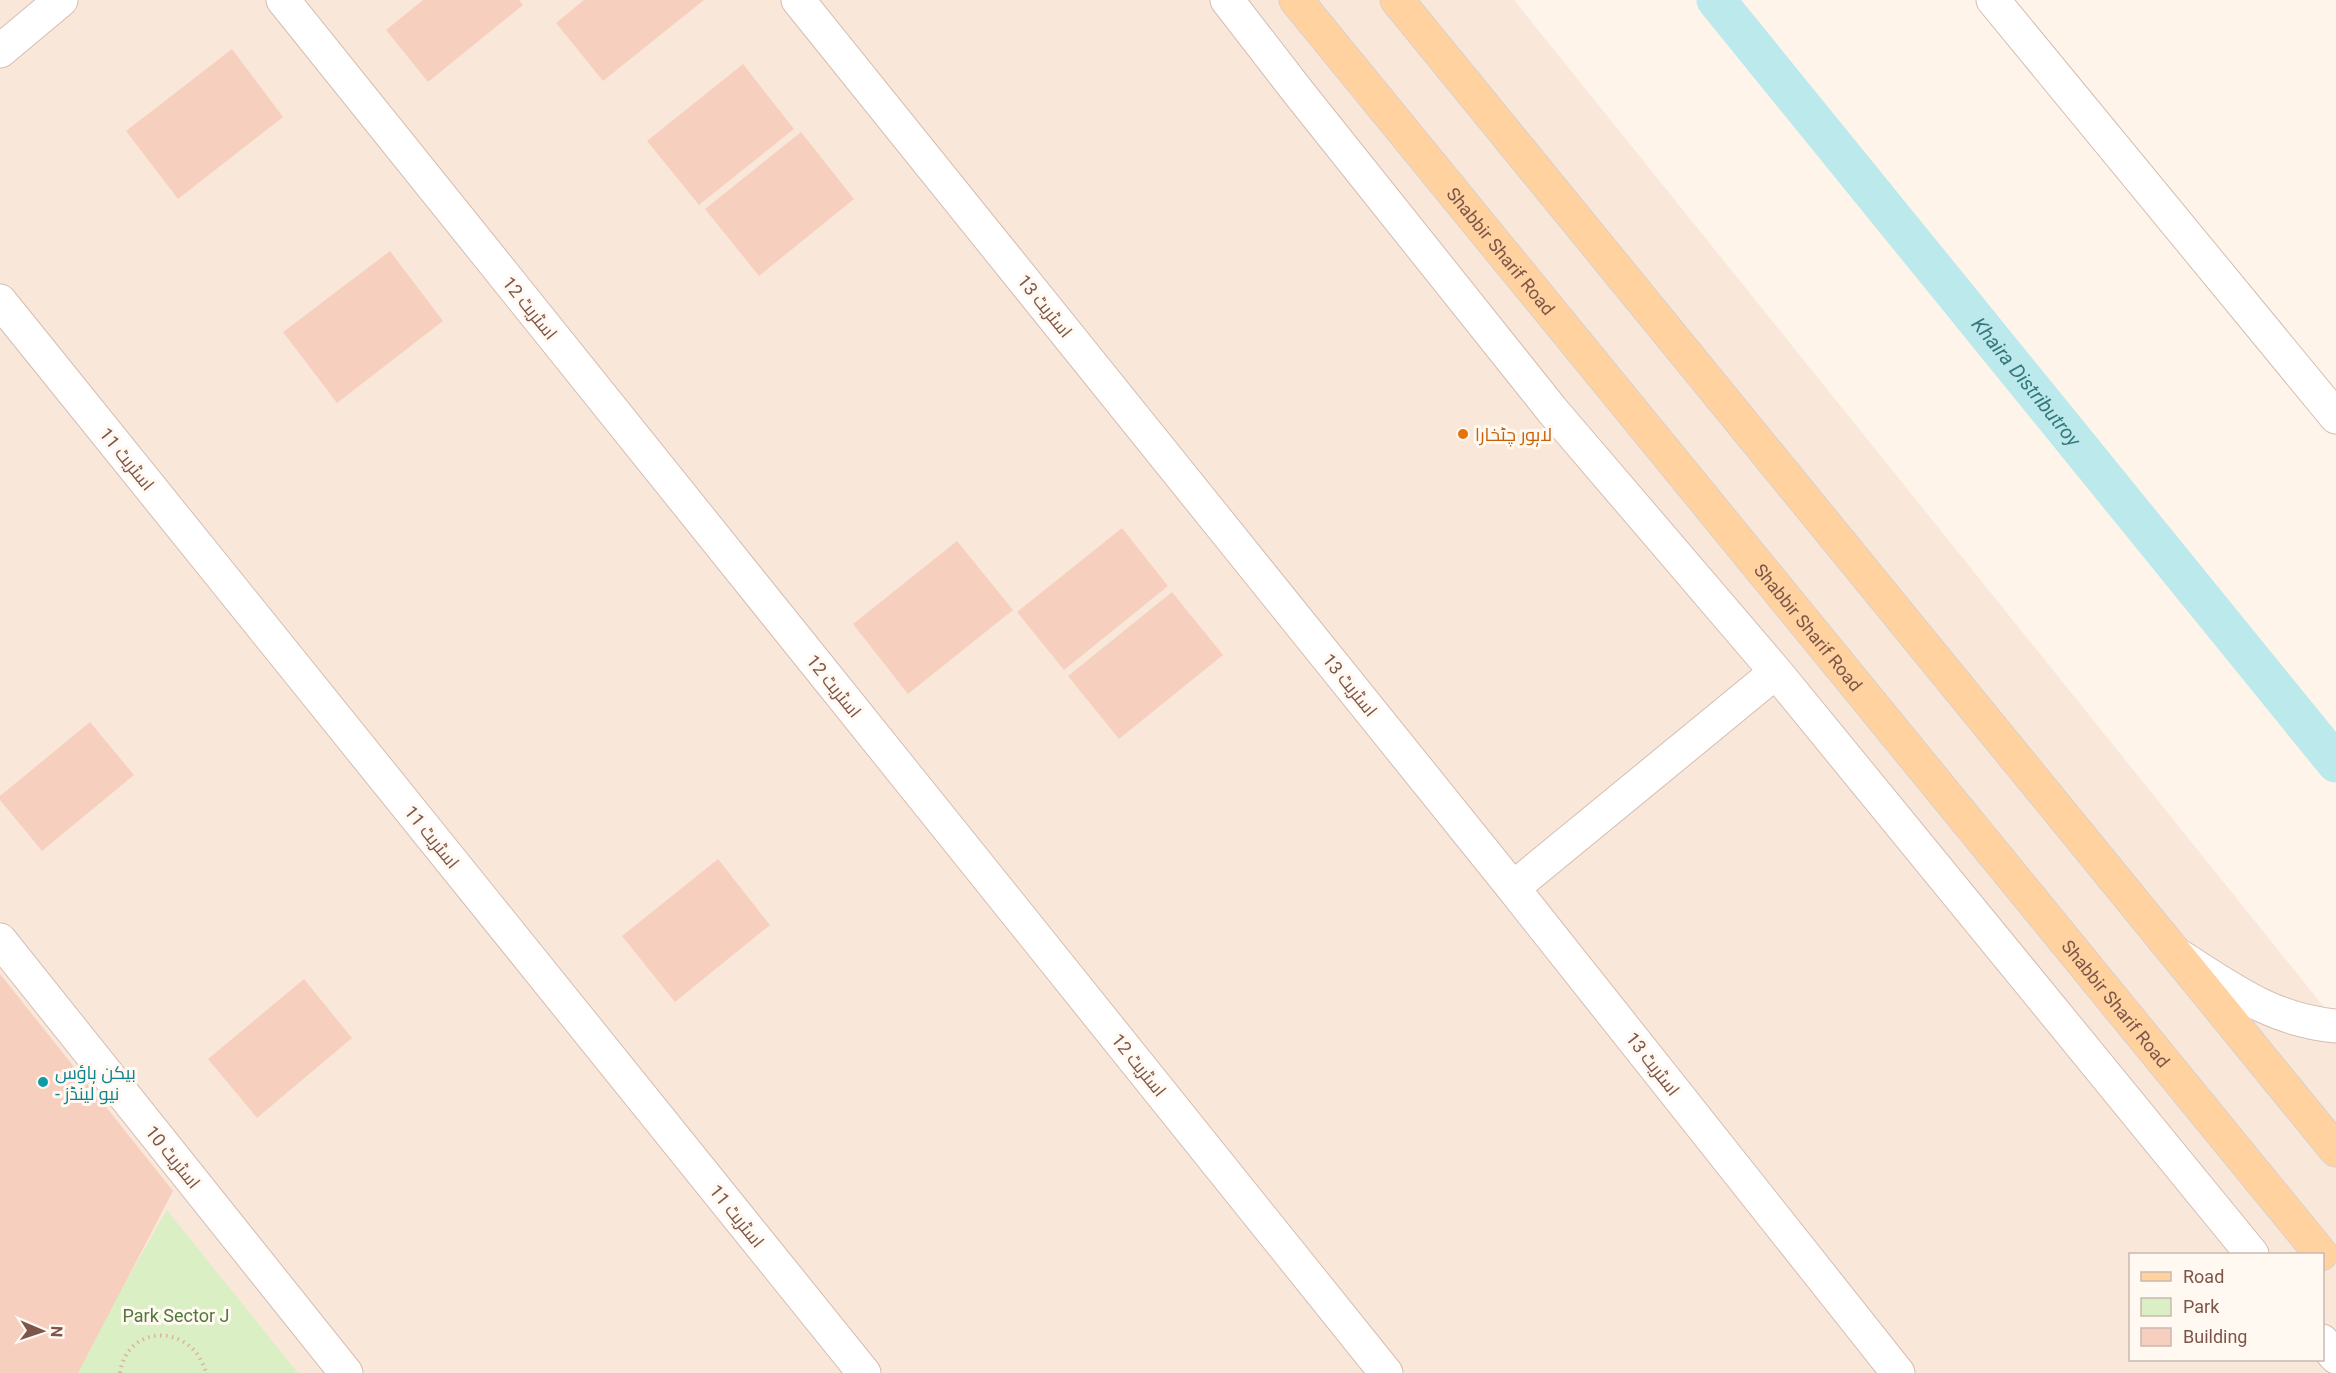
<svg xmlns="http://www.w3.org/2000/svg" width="2336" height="1373" font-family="Roboto,Cairo,sans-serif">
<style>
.residential{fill:#f9e8da;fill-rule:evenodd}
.green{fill:#dbefc5}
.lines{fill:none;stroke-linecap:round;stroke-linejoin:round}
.canal{stroke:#bbe9ec;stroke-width:39}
.building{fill:#f7cfbe}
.minor-casing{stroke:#d5bdb0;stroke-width:35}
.primary-casing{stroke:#dbd0cc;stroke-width:35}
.path{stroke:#ddb2a0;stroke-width:4;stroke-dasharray:1.5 4.5;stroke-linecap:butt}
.minor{stroke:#fff;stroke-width:33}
.primary{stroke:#ffd2a0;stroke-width:33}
.food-dot{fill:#e8710a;stroke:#fff9f2;stroke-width:2}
.culture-dot{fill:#0f9aa8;stroke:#fff9f2;stroke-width:2}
.labels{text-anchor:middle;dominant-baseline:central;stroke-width:6;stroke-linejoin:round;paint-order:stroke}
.street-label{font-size:18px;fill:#7e5649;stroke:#fff9f2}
.food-label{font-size:18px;fill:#c56008;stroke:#fff9f2;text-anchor:start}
.culture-label{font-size:18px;fill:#0d838f;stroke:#fff9f2;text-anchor:start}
.park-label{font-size:18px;fill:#53783a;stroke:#fff9f2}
.water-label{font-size:20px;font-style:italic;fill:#37787c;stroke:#fff9f2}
</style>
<rect width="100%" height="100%" fill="#fef4ea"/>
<path class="residential" d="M 0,0 L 1514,0 L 2336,1022 L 2336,1373 L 0,1373 ZM 2130,1254 L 2322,1254 L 2322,1360 L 2130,1360 Z"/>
<path class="green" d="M 167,1210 L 298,1373 L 73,1373 Z"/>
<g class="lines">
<path class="canal" id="s1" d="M 1716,0 L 2336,763"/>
</g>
<path class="building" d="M 423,0 L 519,0 L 523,5 L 428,82 L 386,30 Z
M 584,0 L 704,0 L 603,81 L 556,23 Z
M 232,49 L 283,117 L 178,199 L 126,131 Z
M 743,64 L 794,129 L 699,205 L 647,141 Z
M 801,132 L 854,199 L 759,276 L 705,209 Z
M 390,251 L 443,321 L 337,403 L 283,332 Z
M 1122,528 L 1168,586 L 1064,670 L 1017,612 Z
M 957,541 L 1013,610 L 908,694 L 853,624 Z
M 1172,592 L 1223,655 L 1119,739 L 1068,676 Z
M 90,722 L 134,775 L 42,851 L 0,800 L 0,796 Z
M 718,859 L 770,925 L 675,1002 L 622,936 Z
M 0,974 L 173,1191 L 78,1373 L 0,1373 Z
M 304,979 L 352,1038 L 257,1118 L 208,1059 Z"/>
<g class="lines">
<defs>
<path id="minor" d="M 283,0 L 1386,1373
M 798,0 L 1513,888 L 1898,1373
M 1227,0 L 1299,93 L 1552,410 L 1776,672 L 2252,1254
M 1993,0 L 2336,417
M 0,51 L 61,0
M 0,301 L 864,1373
M 1513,888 L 1776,672
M 0,940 L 346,1373
M 2181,957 C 2233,990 2272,1020 2336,1026
M 2322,1341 L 2336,1357"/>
<g id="primary">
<path id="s2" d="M 1296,0 L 2321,1254"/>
<path d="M 1397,0 L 2336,1150"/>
</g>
</defs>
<use href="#minor" class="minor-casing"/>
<use href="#primary" class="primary-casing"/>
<path class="path" d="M 120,1373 C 127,1323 193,1323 206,1373"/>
<use href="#minor" class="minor"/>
<use href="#primary" class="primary"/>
</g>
<circle class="food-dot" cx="1463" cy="434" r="6"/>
<circle class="culture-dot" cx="43" cy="1082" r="6"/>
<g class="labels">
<g class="street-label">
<text stroke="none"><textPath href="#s2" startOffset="324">Shabbir Sharif Road</textPath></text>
<text transform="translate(1045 306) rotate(51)">اسٹریٹ 13</text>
<text transform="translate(530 308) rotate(51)">اسٹریٹ 12</text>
<text transform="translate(127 459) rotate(51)">اسٹریٹ 11</text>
<text stroke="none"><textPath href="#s2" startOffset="810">Shabbir Sharif Road</textPath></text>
<text transform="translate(1350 685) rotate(51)">اسٹریٹ 13</text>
<text transform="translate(834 686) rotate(51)">اسٹریٹ 12</text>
<text transform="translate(432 837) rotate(51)">اسٹریٹ 11</text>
<text stroke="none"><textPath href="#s2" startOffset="1296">Shabbir Sharif Road</textPath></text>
<text transform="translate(1653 1064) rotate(52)">اسٹریٹ 13</text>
<text transform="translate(1139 1065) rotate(51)">اسٹریٹ 12</text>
<text transform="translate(173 1157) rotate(51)">اسٹریٹ 10</text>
<text transform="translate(737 1216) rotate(51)">اسٹریٹ 11</text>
</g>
<g class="food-label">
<text x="1475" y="434">لاہور چٹخارا</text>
</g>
<g class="culture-label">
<text x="55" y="1072">بیکن ہاؤس<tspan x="55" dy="21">- نیو لینڈز</tspan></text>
</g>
<g class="park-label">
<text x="176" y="1315">Park Sector J</text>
</g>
<g class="water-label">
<text stroke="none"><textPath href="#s1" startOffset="492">Khaira Distributroy</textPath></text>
</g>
</g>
<rect x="2129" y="1253" width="195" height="108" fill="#fff9f2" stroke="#cbb8ae" stroke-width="1.5"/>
<rect x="2141" y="1272" width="30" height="9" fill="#ffd2a0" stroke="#cbb8ae" stroke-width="1.5"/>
<text x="2183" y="1283" font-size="18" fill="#7e5649">Road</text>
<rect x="2141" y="1298" width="30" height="18" fill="#dbefc5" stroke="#cbb8ae" stroke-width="1.5"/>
<text x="2183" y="1313" font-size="18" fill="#7e5649">Park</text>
<rect x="2141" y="1328" width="30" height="18" fill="#f7cfbe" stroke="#cbb8ae" stroke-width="1.5"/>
<text x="2183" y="1343" font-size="18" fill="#7e5649">Building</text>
<g transform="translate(42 1331) rotate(92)" stroke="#fff9f2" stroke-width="4.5" paint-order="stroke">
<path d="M0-4.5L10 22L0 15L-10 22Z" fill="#7e5649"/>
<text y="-9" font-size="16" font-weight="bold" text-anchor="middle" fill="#7e5649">N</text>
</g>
</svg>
